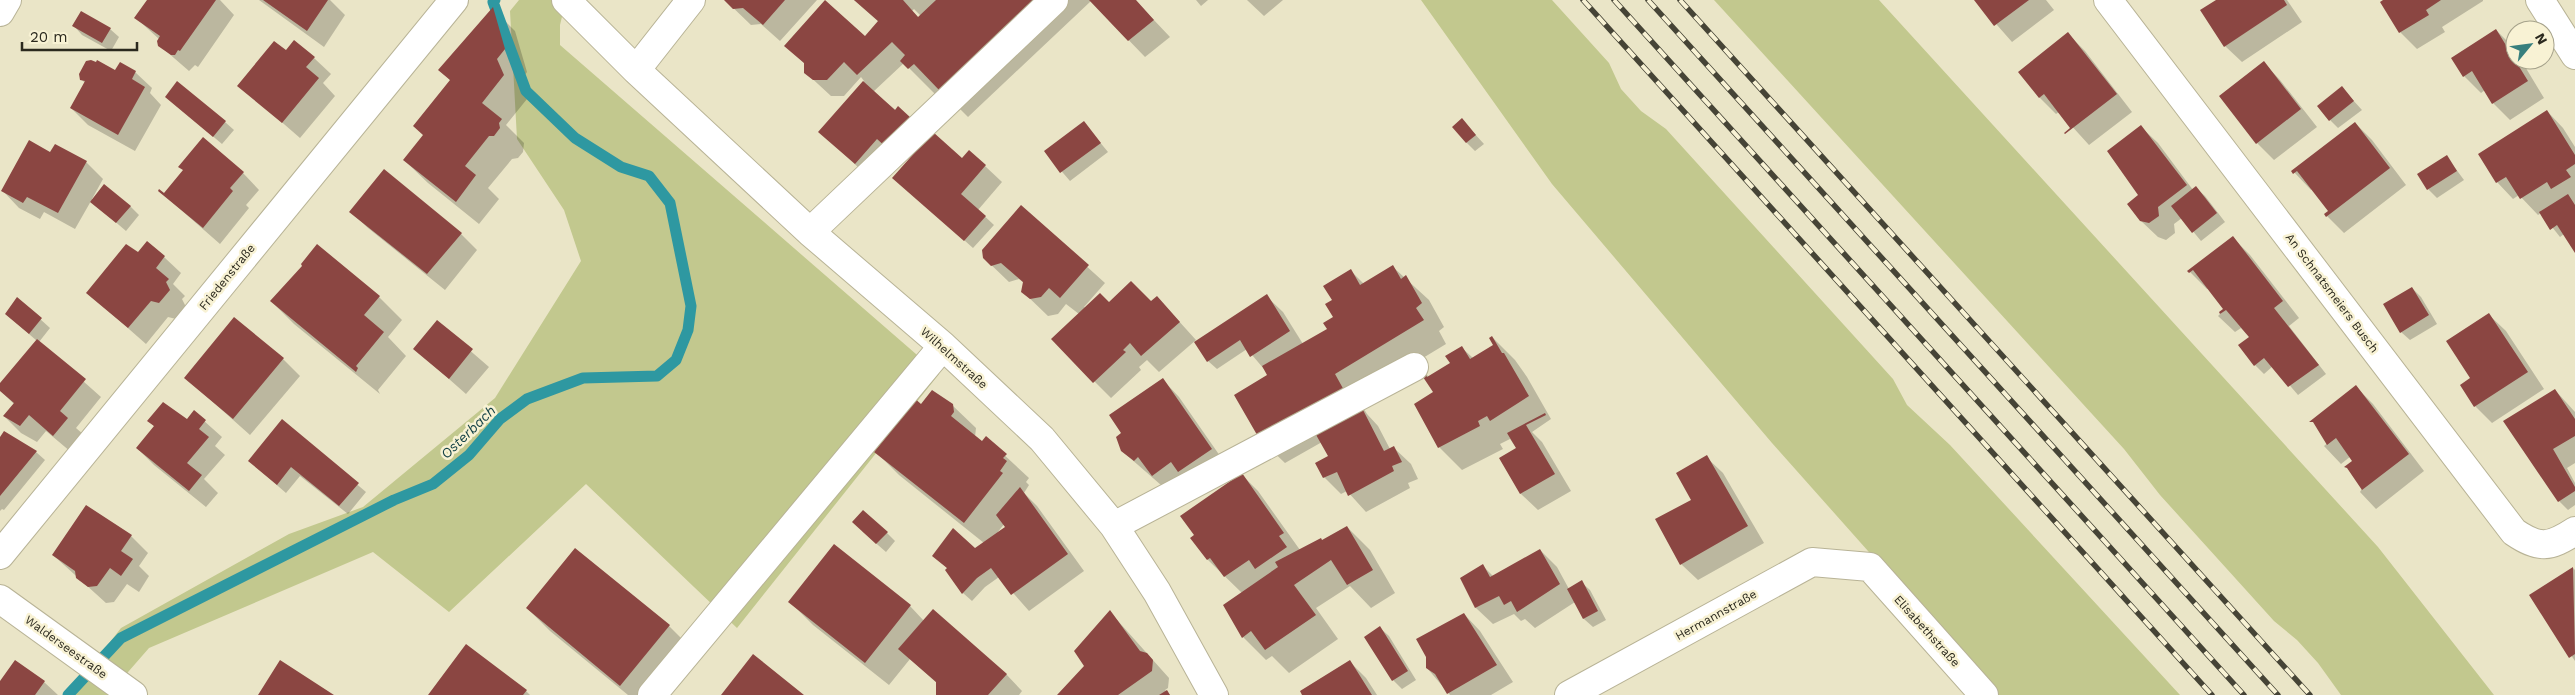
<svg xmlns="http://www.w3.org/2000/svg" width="2575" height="695" font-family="'Work Sans',sans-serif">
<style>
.green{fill:#c2c88e}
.shadow{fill:#0003;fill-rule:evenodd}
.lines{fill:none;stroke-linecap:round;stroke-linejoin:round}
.stream{stroke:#2e98a1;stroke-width:11}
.building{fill:#8b4642}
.minor-casing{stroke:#b8b396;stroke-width:30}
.minor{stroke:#fff;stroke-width:28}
.rail-casing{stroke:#464436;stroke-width:5.5}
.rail{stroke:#f8f2d4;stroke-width:4;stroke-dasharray:11;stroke-linecap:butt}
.labels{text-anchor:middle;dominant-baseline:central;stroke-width:5;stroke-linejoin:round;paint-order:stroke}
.street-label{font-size:12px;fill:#2b291e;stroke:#f8f2d4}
.water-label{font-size:14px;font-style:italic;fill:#134145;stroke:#f8f2d4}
</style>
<rect width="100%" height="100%" fill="#eae5c7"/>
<path class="green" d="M 519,0 L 566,0 L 560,25 L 560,45 L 939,374 L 737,628 L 586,484 L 449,612 L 373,552 L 149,648 L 108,695 L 69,695 L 121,628 L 289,534 L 363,507 L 495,398 L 581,261 L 564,210 L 517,139 L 510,11 Z
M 1421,0 L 1552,0 L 1609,63 L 1621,89 L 1641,111 L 1666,129 L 1893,379 L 1907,405 L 1950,445 L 2180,695 L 1996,695 L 1772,443 L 1552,184 Z
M 1714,0 L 1879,0 L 2378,547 L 2494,695 L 2341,695 L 2318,663 L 2297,640 L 2274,621 L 2160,495 L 2124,449 Z"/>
<path class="shadow" d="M 148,0 L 220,0 L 234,15 L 198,67 L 195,65 L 189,71 L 159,45 L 159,39 L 136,18 Z
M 259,0 L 330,0 L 345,15 L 324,47 Z
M 725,0 L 817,0 L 780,41 L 761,24 L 751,25 Z
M 854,0 L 1135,0 L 1170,37 L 1145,57 L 1091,1 L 968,117 L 942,91 L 937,96 L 904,63 L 873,92 L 927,135 L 903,163 L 894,155 L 872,180 L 820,132 L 864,81 L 861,77 L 844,96 L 831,96 L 805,72 L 805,64 L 786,45 L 865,37 L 879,22 ZM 914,9 L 921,16 L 919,18 L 912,11 Z
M 1196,0 L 1208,0 L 1201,6 Z
M 1247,0 L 1283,0 L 1264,16 Z
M 1975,0 L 2046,0 L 2054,10 L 2012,42 Z
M 2218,0 L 2287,0 L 2302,22 L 2242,62 L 2225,46 Z
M 2386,0 L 2483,0 L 2483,1 L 2442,27 L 2445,32 L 2417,49 L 2400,32 L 2382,2 Z
M 493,9 L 515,31 L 527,72 L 519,83 L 527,99 L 506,125 L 524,143 L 523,152 L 518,158 L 512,159 L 488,188 L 499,199 L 479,224 L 428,183 L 404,160 L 424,136 L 451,81 L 440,70 Z
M 74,26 L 110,29 L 119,37 L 111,51 L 82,35 Z
M 2496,30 L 2513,47 L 2515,60 L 2521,60 L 2544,98 L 2510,120 L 2493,103 L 2485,90 L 2481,93 L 2464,76 L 2453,58 Z
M 2068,34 L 2085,51 L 2132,112 L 2089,145 L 2059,112 L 2056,114 L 2040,98 L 2019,72 Z
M 286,52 L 314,58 L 331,74 L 323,83 L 335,96 L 300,138 L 239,85 Z
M 2264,63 L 2280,80 L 2317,127 L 2274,160 L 2257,143 Z
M 115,72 L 135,72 L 152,88 L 150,93 L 161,105 L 135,151 L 88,125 L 71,108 L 85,83 L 81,79 Z
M 2342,88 L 2362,110 L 2338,128 L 2330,120 Z
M 176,105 L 225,122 L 234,130 L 222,144 Z
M 2547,111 L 2563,128 L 2575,147 L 2575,250 L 2564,234 L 2560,237 L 2541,213 L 2538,215 L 2519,195 L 2513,199 L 2497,182 Z
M 1462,120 L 1484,144 L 1475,151 L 1466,142 Z
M 1084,123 L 1108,152 L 1070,181 L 1045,152 Z
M 2355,123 L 2372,140 L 2406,185 L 2344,233 L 2326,215 L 2330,211 L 2313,188 L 2311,190 L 2293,171 Z
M 2141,127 L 2158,143 L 2193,190 L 2196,188 L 2205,196 L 2225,222 L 2201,241 L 2182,218 L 2174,224 L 2175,233 L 2166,240 L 2158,237 L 2140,220 Z
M 51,153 L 86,162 L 103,179 L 92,199 L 130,206 L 139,215 L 126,231 L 91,201 L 75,229 L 44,212 L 40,219 L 19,208 L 3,191 Z
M 2447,157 L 2464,180 L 2437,198 L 2428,189 Z
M 962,160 L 985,166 L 1002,182 L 978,210 L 994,225 L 973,248 L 894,178 Z
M 243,173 L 259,190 L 246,205 L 249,208 L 220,244 L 164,195 Z
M 1021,207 L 1105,283 L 1084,307 L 1086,308 L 1109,303 L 1151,303 L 1157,297 L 1196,340 L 1159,372 L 1147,360 L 1139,367 L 1141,370 L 1111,398 L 1052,339 L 1079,314 L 1066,304 L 1058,314 L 1048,316 L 1022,291 L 1024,283 L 1019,279 L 1009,282 L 984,258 Z
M 351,212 L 461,234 L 477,250 L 445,290 L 368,228 Z
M 2233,238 L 2250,255 L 2299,318 L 2289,326 L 2326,374 L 2298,395 L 2273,366 L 2264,374 L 2255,365 L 2240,346 L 2250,338 L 2241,328 L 2235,332 L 2218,316 L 2225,309 L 2208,288 L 2207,289 L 2189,271 Z
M 138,254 L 164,257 L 181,273 L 173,284 L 185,296 L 182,299 L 186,307 L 176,319 L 168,317 L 146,344 L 88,293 Z
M 1393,267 L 1429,300 L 1444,327 L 1439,331 L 1446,344 L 1357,398 L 1367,414 L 1378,426 L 1390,449 L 1394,448 L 1411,464 L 1418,479 L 1408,483 L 1410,488 L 1366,512 L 1347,491 L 1341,494 L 1324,477 L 1330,457 L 1322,442 L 1285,463 L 1261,440 L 1269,375 L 1247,349 L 1217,369 L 1208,361 L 1266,296 L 1283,312 L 1303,344 L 1328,330 L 1335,317 L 1333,300 L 1351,271 L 1364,284 Z
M 2412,288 L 2421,297 L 2437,324 L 2410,340 L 2401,332 Z
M 379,297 L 402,320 L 388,337 L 406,356 L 378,390 L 380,394 L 294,324 L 271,301 Z
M 18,299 L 50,328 L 39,342 L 101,397 L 76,428 L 84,435 L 71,452 L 46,431 L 37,442 L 21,433 L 4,416 L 14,404 L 0,390 L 0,385 L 37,341 L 6,314 Z
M 2489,315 L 2506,331 L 2544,389 L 2492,423 L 2475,406 L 2471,379 Z
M 437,322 L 489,367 L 466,394 L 415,349 Z
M 1492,337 L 1515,360 L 1527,377 L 1551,419 L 1532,432 L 1542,442 L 1571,491 L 1538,510 L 1521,494 L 1501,459 L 1517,449 L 1510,439 L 1500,444 L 1503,449 L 1462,470 L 1439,447 L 1434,393 L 1422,370 L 1429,377 L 1452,363 L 1462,348 L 1473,358 L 1495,345 Z
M 283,359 L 300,376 L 250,435 L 186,378 Z
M 1163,380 L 1179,397 L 1227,466 L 1169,492 L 1122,451 Z
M 2356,387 L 2373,404 L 2424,471 L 2376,509 L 2360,492 L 2363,487 L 2351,456 L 2341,464 L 2324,446 L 2329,442 Z
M 2555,390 L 2575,412 L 2575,463 L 2567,468 L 2575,483 L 2575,505 L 2568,510 L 2559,501 L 2538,469 Z
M 921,405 L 952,405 L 976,428 L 975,437 L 982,443 L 986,438 L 1029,478 L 1026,482 L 1029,485 L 1024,493 L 1037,506 L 1084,571 L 1029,611 L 999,577 L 985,587 L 972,601 L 963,593 L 948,569 L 933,555 L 976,549 L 984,543 L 899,475 L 876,452 ZM 1005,523 L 1007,527 L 997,533 Z
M 194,412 L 222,437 L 215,446 L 225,455 L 204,479 L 218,493 L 206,507 L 154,465 L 137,448 L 155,427 L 149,421 L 187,420 Z
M 282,421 L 366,492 L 348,514 L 300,476 L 286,493 L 249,461 Z
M 0,439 L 36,452 L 45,460 L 4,510 L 2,509 L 0,511 Z
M 1706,457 L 1723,473 L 1764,543 L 1698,580 L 1681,564 L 1693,500 Z
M 1241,474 L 1258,491 L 1300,550 L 1322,542 L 1347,527 L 1370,550 L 1395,593 L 1371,608 L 1350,586 L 1316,608 L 1338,639 L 1289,673 L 1272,656 L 1266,660 L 1243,637 L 1242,593 L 1208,560 L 1192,538 Z
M 86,506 L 131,536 L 148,553 L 139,566 L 149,576 L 139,592 L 127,584 L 114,602 L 106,603 L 53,555 Z
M 862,531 L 887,533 L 895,541 L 886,552 Z
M 575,549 L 669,626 L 692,649 L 655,695 L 628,695 L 550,631 L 527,608 Z
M 1540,550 L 1557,567 L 1569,589 L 1581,582 L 1590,590 L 1606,620 L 1593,627 L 1584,619 L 1575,602 L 1535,628 L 1525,619 L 1521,621 L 1514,614 L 1493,624 L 1476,608 L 1462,579 L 1483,566 L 1493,576 Z
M 2573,568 L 2575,570 L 2575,661 L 2531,596 Z
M 790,602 L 910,606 L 924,621 L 1006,674 L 1022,691 L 1019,695 L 937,695 L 938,684 L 910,659 L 889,685 L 813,625 Z
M 1110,612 L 1169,678 L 1168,688 L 1165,690 L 1170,695 L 1059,695 L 1086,666 Z
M 1464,614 L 1480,631 L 1513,682 L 1491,695 L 1450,695 L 1427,668 Z
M 1380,628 L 1389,636 L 1416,680 L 1402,689 L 1393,680 Z
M 1350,662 L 1366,678 L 1377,695 L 1304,695 Z
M 44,682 L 58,695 L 0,695 L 0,684 Z
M 526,691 L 530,695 L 430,695 Z"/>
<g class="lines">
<path class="stream" d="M 68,695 L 121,638 L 394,500 L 433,484 L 469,455 L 500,419 L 527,399 L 583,378 L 657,376 L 676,360 L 688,330 L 691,306 L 670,203 L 649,176 L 621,167 L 575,138 L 526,91 L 493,2 L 495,0"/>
</g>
<path class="building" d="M 147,0 L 216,0 L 180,51 L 178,50 L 175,55 L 171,55 L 158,46 L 157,41 L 160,36 L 134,18 Z
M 263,0 L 328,0 L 307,31 Z
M 724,0 L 785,0 L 763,25 L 743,8 L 733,9 Z
M 825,0 L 865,36 L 878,21 L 854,0 L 903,0 L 918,17 L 936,0 L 1036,0 L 940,91 L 914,64 L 908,69 L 900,61 L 905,55 L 892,42 L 857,75 L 844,62 L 827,80 L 813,80 L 804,73 L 804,63 L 784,46 Z
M 1089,0 L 1136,0 L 1154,20 L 1128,41 Z
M 1974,0 L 2029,0 L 1994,26 Z
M 2216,0 L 2284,0 L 2287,5 L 2224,47 L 2200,10 Z
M 2383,0 L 2441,0 L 2426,10 L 2429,15 L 2399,33 L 2380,2 Z
M 493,7 L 505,49 L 497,59 L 504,75 L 482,103 L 502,119 L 499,123 L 500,128 L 494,136 L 489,136 L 465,166 L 476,175 L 456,202 L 403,160 L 423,135 L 413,126 L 450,80 L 438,70 Z
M 81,11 L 111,28 L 102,43 L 72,26 Z
M 2496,29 L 2528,81 L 2492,104 L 2472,71 L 2463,77 L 2451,58 Z
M 2068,32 L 2117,94 L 2065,134 L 2064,133 L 2070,128 L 2044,94 L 2039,98 L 2018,72 Z
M 294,40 L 315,57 L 306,67 L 319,78 L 282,123 L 237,86 L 274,41 L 286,50 Z
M 91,60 L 96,62 L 97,60 L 115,70 L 120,62 L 136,71 L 132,79 L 145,87 L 118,135 L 70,108 L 85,81 L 80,80 L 79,74 L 86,61 Z
M 2264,61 L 2301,109 L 2256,144 L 2219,96 Z
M 177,81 L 226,121 L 213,137 L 165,97 Z
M 863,81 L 895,110 L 898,106 L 911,118 L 886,147 L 877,139 L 855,164 L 818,132 Z
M 2342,86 L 2354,101 L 2329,121 L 2317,106 Z
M 2547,110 L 2575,155 L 2575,164 L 2566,170 L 2571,177 L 2551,189 L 2547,182 L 2520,199 L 2506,177 L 2496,183 L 2478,154 Z
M 1462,118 L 1476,135 L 1466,143 L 1452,127 Z
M 1084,121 L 1101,143 L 1060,173 L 1044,151 Z
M 2355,122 L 2390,168 L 2326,217 L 2324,214 L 2328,211 L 2297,171 L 2293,174 L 2291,171 Z
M 2141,125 L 2187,185 L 2158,207 L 2159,216 L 2149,223 L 2140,221 L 2127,204 L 2138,195 L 2107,151 Z
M 933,132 L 962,158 L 969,150 L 986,165 L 961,194 L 986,216 L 964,241 L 892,178 Z
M 203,137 L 244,172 L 230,188 L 233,191 L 203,228 L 158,191 L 159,189 L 164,193 L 183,170 L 178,167 Z
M 29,140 L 50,152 L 55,144 L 87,161 L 58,213 L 27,197 L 23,203 L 1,191 Z
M 2447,155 L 2457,171 L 2427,190 L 2417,174 Z
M 384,169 L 462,233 L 427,274 L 349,212 Z
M 104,184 L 131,206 L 116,223 L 90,202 Z
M 2196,186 L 2217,213 L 2192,233 L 2171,206 Z
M 2568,194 L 2575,205 L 2575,253 L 2557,225 L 2550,230 L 2539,212 Z
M 1021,205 L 1089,265 L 1060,298 L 1049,288 L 1041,297 L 1030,299 L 1021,292 L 1023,282 L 1001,263 L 991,266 L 983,258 L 982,250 Z
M 2233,236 L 2283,301 L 2274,308 L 2319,365 L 2288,387 L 2264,358 L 2254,366 L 2238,345 L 2249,337 L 2226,310 L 2220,314 L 2219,312 L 2223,309 L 2193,270 L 2189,273 L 2187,271 Z
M 147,241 L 165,256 L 156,268 L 169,279 L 166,282 L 170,290 L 159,303 L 151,301 L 128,328 L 86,293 L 126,244 L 138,252 Z
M 317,244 L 380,296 L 364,315 L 384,332 L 356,366 L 358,368 L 356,372 L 270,301 L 302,266 L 301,264 Z
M 1393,265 L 1401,279 L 1406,275 L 1422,303 L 1416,308 L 1424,320 L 1335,374 L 1345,392 L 1260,440 L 1234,395 L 1267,375 L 1262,366 L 1327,329 L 1323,323 L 1333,317 L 1325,304 L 1332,300 L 1323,286 L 1351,269 L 1360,285 Z
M 1131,281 L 1151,301 L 1157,296 L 1180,322 L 1141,356 L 1130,343 L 1123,350 L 1126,352 L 1093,383 L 1051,339 L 1100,293 L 1109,302 Z
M 2412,287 L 2429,315 L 2400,333 L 2383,304 Z
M 1267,294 L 1290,331 L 1250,357 L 1240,340 L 1207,362 L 1194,342 Z
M 17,297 L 42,318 L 29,334 L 5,314 Z
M 2489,313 L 2528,372 L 2474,407 L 2460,385 L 2470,378 L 2446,341 Z
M 234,317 L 284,358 L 233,419 L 184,378 Z
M 437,320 L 473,349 L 449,379 L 413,349 Z
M 1492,336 L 1502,353 L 1504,353 L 1529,396 L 1490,421 L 1487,416 L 1478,421 L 1480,426 L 1438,448 L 1414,404 L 1433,392 L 1419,371 L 1422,368 L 1427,377 L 1450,363 L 1445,356 L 1462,346 L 1470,359 L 1493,345 L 1489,338 Z
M 37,339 L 86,379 L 60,411 L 68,418 L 53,436 L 29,415 L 20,426 L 3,416 L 14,403 L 0,391 L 0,383 Z
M 1163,378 L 1212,449 L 1178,472 L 1171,462 L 1152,476 L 1138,457 L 1134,461 L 1121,451 L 1116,437 L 1121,433 L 1109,415 Z
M 2356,385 L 2409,454 L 2362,490 L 2347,468 L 2344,467 L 2352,461 L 2336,438 L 2327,445 L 2313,422 L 2309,422 Z
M 2555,389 L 2575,419 L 2575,436 L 2553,449 L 2575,487 L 2575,491 L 2558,502 L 2503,421 Z
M 932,390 L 953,404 L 954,412 L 951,416 L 982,441 L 986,436 L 1007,454 L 1003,458 L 1007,461 L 1000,471 L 1003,473 L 964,523 L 874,452 L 898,422 L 895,420 L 913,397 L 921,404 Z
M 163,402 L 187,419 L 194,410 L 206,420 L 199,429 L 209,437 L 187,463 L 202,475 L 189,491 L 136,448 L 154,426 L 147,421 Z
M 1362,408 L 1384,451 L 1394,446 L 1402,462 L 1392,466 L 1394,471 L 1348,496 L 1337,472 L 1323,478 L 1315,463 L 1328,456 L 1315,433 Z
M 1545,413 L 1546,415 L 1526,425 L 1555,474 L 1520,494 L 1499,458 L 1516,448 L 1507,433 Z
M 282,419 L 359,483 L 339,506 L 291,467 L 277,485 L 248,461 Z
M 4,431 L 37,451 L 0,496 L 0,437 Z
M 1707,455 L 1748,526 L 1680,565 L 1655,519 L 1691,500 L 1676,473 Z
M 1242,473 L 1284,533 L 1279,536 L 1287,547 L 1255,569 L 1249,560 L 1224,577 L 1210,558 L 1207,560 L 1190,538 L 1194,535 L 1180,516 Z
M 1020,487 L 1068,554 L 1011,595 L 991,568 L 977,578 L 962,594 L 945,570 L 947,568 L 932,556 L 953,528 L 975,548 L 1005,527 L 996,515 Z
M 86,505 L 132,535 L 121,551 L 133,559 L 121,576 L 110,568 L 97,586 L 88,587 L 76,578 L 75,571 L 52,555 Z
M 863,510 L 888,532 L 876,544 L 852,522 Z
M 1347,526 L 1373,570 L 1347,585 L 1331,560 L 1294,585 L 1316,615 L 1265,650 L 1251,631 L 1242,638 L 1223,605 L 1278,567 L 1275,562 L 1321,538 L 1322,540 Z
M 834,544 L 911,605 L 865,663 L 788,602 Z
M 575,548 L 670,625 L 620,686 L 526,608 Z
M 1540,549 L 1560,584 L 1517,612 L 1511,601 L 1504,605 L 1499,596 L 1475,608 L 1460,578 L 1483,564 L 1490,577 Z
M 2573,567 L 2575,654 L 2569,658 L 2529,595 Z
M 1582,580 L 1598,611 L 1583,619 L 1567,589 Z
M 933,609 L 1007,674 L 988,695 L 936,695 L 936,682 L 898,649 Z
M 1110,610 L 1140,651 L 1147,653 L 1153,660 L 1152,671 L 1118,695 L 1057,695 L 1084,666 L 1074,651 Z
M 1464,613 L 1497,665 L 1447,694 L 1435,674 L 1426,668 L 1426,657 L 1416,639 Z
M 1380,626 L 1408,671 L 1392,681 L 1364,637 Z
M 466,644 L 527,690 L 523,695 L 428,695 Z
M 753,654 L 804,695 L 721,695 Z
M 15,660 L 45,681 L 35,695 L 0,695 L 0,681 Z
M 280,660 L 334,695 L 258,695 Z
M 1350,660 L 1372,695 L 1302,695 L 1300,691 Z
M 1167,690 L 1170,695 L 1159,695 Z"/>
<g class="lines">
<defs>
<path id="minor" d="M 566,0 L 636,70 L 810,232 L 943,346 L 1042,439 L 1114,526 L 1157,592 L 1214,695
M 2108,0 L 2514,532 C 2539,549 2549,548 2575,531
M 2540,0 L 2575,55
M 0,12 L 7,0
M 636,70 L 691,0
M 810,232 L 1054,0
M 1114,526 L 1414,367
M 0,555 L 454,0
M 0,599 L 133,695
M 652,695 L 943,346
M 1569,695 L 1812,562 L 1870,567 L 1984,695"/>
</defs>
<use href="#minor" class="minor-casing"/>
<use href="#minor" class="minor"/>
<defs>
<path id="rail" d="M 1583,0 L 2212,695
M 1614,0 L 2244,695
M 1648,0 L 2278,695
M 1680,0 L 2310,695"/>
</defs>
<use href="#rail" class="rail-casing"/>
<use href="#rail" class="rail"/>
</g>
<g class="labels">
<g class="street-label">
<text transform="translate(227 277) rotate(-51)">Friedenstraße</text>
<text transform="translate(2332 293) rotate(53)">An Schnatsmeiers Busch</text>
<text transform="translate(954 358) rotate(42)">Wilhelmstraße</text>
<text transform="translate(1716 615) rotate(-29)">Hermannstraße</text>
<text transform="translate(1927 631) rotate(48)">Elisabethstraße</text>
<text transform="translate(66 647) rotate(36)">Walderseestraße</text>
</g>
<g class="water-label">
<text transform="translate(468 432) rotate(-44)">Osterbach</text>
</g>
</g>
<g transform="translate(2530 45) rotate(61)"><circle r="24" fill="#f8f2d4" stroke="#a6a28b"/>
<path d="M0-4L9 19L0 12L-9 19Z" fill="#377f7d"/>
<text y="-8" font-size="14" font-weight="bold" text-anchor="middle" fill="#2b291e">N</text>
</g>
<path d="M22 42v8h115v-8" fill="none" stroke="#2b291e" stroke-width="2.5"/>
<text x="30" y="42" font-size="15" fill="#2b291e" stroke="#f8f2d4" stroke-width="4" paint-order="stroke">20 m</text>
</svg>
